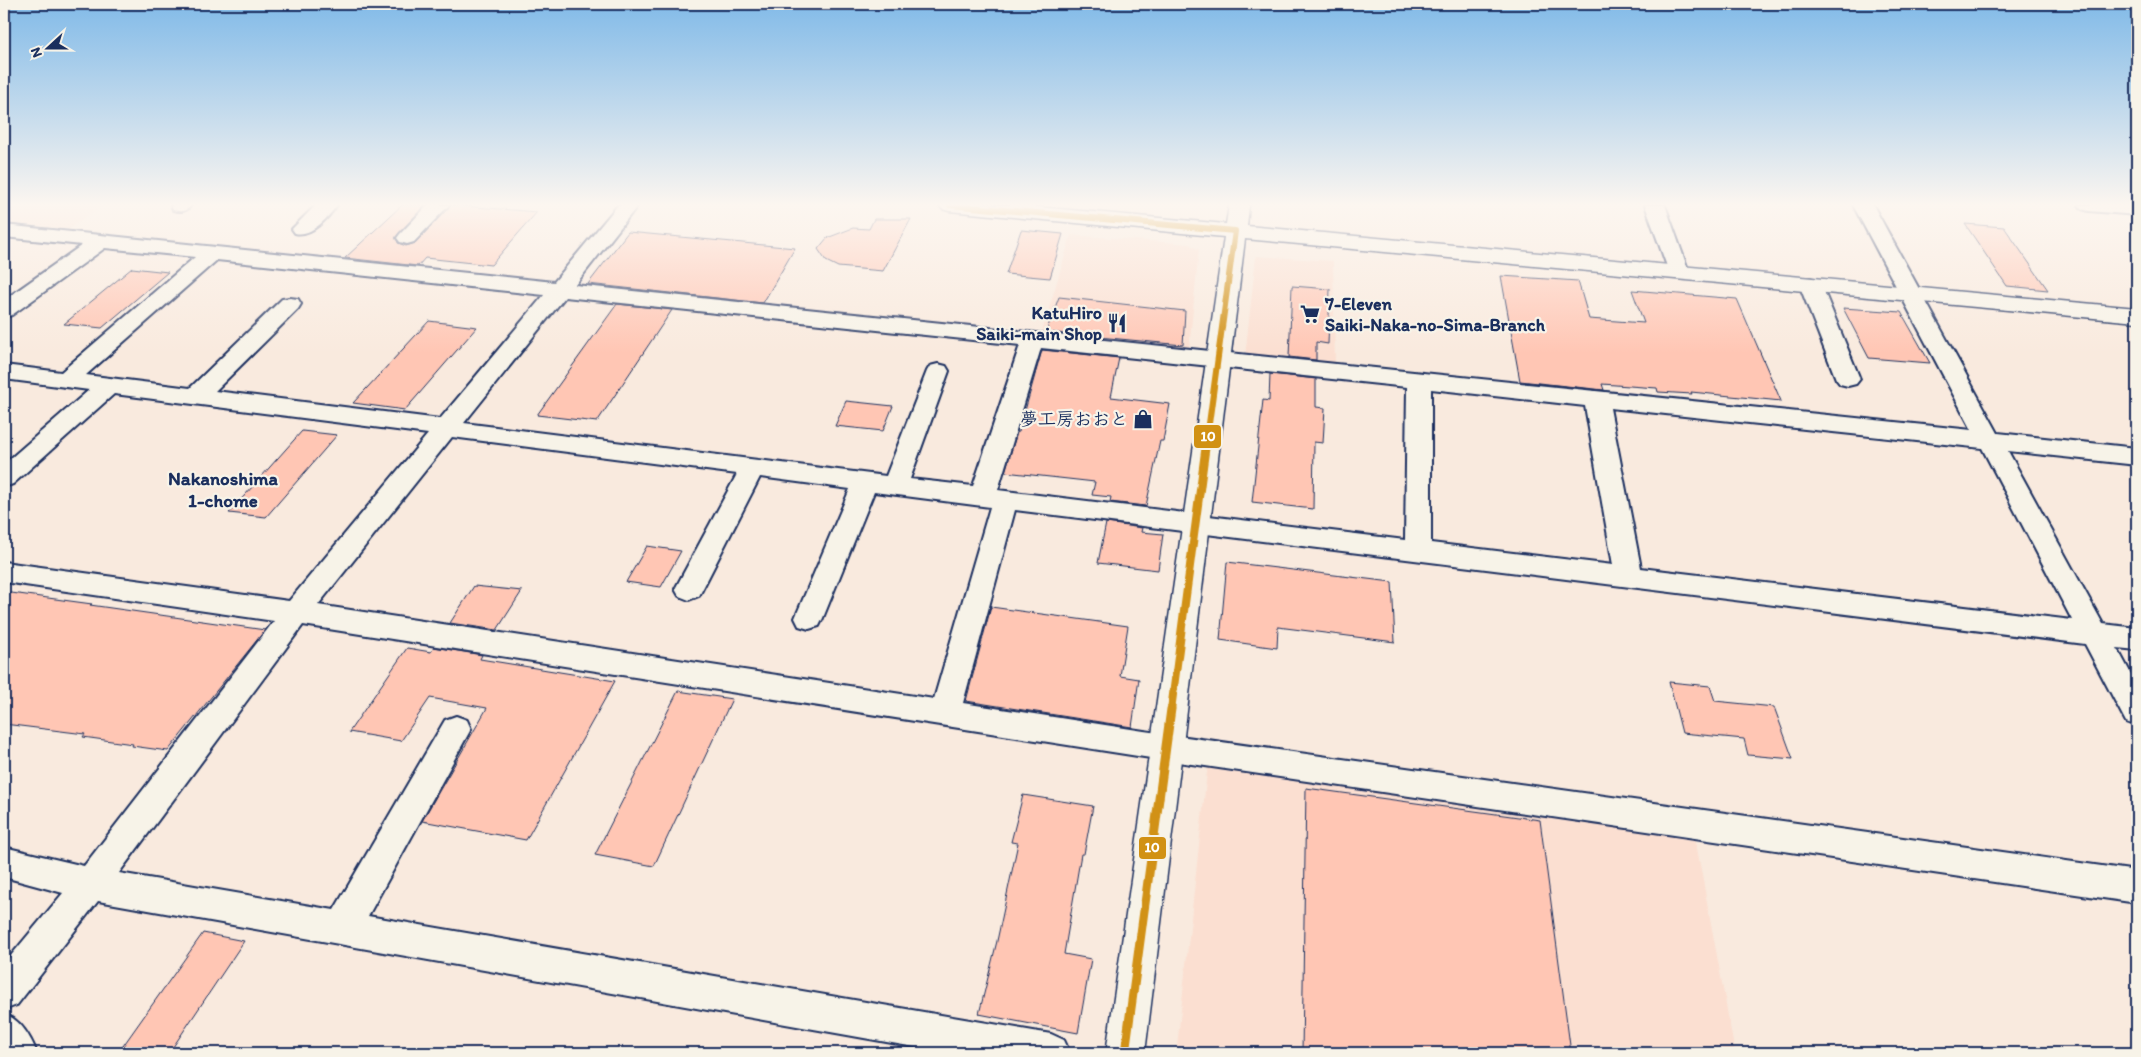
<svg xmlns="http://www.w3.org/2000/svg" width="2141" height="1057" font-family="Itim,'Klee One',sans-serif">
<style>
.built{fill:#fbdfd1}
.building{fill:#ffc6b4;stroke:#1b2f5e}
.lines{fill:none;stroke-linecap:round;stroke-linejoin:round}
.street-casing{stroke:#1b2f5e;stroke-width:4}
.secondary-casing{stroke:#1b2f5e;stroke-width:3}
.street{fill:#f7f3e8;fill-rule:evenodd}
.secondary{fill:#f7f3e8;fill-rule:evenodd}
.bus-1-far2-casing{stroke:#f7f3e8;stroke-width:9}
.bus-1-far1-casing{stroke:#f7f3e8;stroke-width:11}
.bus-1-casing{stroke:#f7f3e8;stroke-width:13}
.bus-1-far2{stroke:#d19113;stroke-width:6}
.bus-1-far1{stroke:#d19113;stroke-width:8}
.bus-1{stroke:#d19113;stroke-width:9}
.labels{text-anchor:middle;dominant-baseline:central;stroke-width:4.5;stroke-linejoin:round;paint-order:stroke}
.poi-label{font-size:18px;font-weight:bold;fill:#1b2f5e;stroke:#f7f3e8;text-anchor:end}
.neighbourhood-label{font-size:19px;font-weight:bold;fill:#1b2f5e;stroke:#f7f3e8}
.line-badge{stroke:#f7f3e8;stroke-width:2}
.badge-label{font-size:14px;text-anchor:middle;font-weight:bold;fill:#fff}
</style>
<rect width="100%" height="100%" fill="#f9eade"/>
<filter id="ink" filterUnits="userSpaceOnUse"><feTurbulence type="fractalNoise" baseFrequency=".02" numOctaves="2"/><feDisplacementMap in="SourceGraphic" scale="10" xChannelSelector="R" yChannelSelector="G"/><feConvolveMatrix kernelMatrix="1 2 1 2 8 2 1 2 1" color-interpolation-filters="sRGB"/></filter>
<g filter="url(#ink)">
<path class="built" d="M 4,205 L 102,205 L 69,229 L 4,223 Z
M 1071,235 L 1189,244 L 1199,250 L 1189,349 L 1041,335 Z
M 1256,256 L 1333,261 L 1335,365 L 1245,357 Z
M 1208,763 L 1694,832 L 1735,1053 L 1212,1053 L 1177,1047 Z"/>
<path class="building" d="M 402,205 L 425,205 L 396,237 L 398,243 L 406,246 L 415,243 L 451,205 L 537,212 L 491,265 L 425,258 L 418,266 L 345,258 Z
M 874,219 L 911,219 L 883,271 L 838,267 L 826,261 L 818,249 L 827,238 L 853,228 L 869,229 Z
M 1965,224 L 2004,227 L 2048,290 L 2007,286 Z
M 1021,230 L 1063,234 L 1050,278 L 1006,274 Z
M 628,232 L 795,248 L 763,303 L 588,284 Z
M 132,268 L 168,272 L 102,328 L 64,324 Z
M 1501,276 L 1578,281 L 1589,319 L 1644,323 L 1632,290 L 1737,299 L 1781,401 L 1691,392 L 1692,394 L 1658,392 L 1657,388 L 1602,384 L 1604,390 L 1520,381 Z
M 1292,286 L 1330,289 L 1328,344 L 1316,342 L 1316,360 L 1289,357 Z
M 1059,297 L 1185,311 L 1183,345 L 1046,332 Z
M 617,304 L 672,310 L 597,422 L 537,415 Z
M 1843,308 L 1901,312 L 1930,363 L 1869,358 Z
M 429,321 L 477,327 L 405,410 L 353,403 Z
M 1042,350 L 1119,358 L 1111,397 L 1170,404 L 1163,441 L 1160,441 L 1146,506 L 1110,502 L 1111,497 L 1092,495 L 1095,482 L 1005,472 L 1017,432 L 1019,432 Z
M 1270,374 L 1316,379 L 1316,407 L 1325,408 L 1323,443 L 1314,442 L 1313,509 L 1252,502 L 1263,400 L 1269,401 Z
M 846,401 L 893,406 L 883,431 L 835,426 Z
M 302,431 L 337,435 L 266,517 L 229,513 Z
M 1106,523 L 1142,528 L 1141,532 L 1163,534 L 1158,570 L 1098,563 Z
M 647,546 L 681,551 L 661,587 L 626,582 Z
M 1227,562 L 1392,582 L 1395,642 L 1278,627 L 1277,648 L 1220,640 Z
M 474,586 L 522,591 L 497,630 L 450,623 Z
M 4,592 L 92,604 L 90,605 L 265,630 L 168,751 L 132,746 L 133,744 L 83,737 L 85,734 L 4,724 Z
M 991,607 L 1128,626 L 1120,676 L 1139,679 L 1132,727 L 966,701 Z
M 434,647 L 482,655 L 480,659 L 615,681 L 526,840 L 422,821 L 487,708 L 430,698 L 401,741 L 349,732 L 407,648 L 431,652 Z
M 1669,682 L 1710,686 L 1715,701 L 1774,707 L 1793,759 L 1748,755 L 1744,739 L 1682,733 Z
M 678,691 L 732,699 L 654,866 L 595,855 Z
M 1306,788 L 1540,820 L 1571,1053 L 1302,1053 Z
M 1023,795 L 1093,806 L 1084,854 L 1081,854 L 1064,954 L 1091,959 L 1078,1033 L 979,1014 L 997,941 L 1018,843 L 1011,842 Z
M 203,933 L 244,941 L 169,1053 L 118,1053 Z"/>
<g class="lines">
<defs>
<path id="street" d="M 171,205 L 191,205 C 186,212 181,212 173,210 Z
M 316,205 L 337,205 C 328,218 311,237 295,233 L 292,229 Z
M 428,205 L 449,205 L 414,242 L 407,244 L 400,242 L 397,238 L 400,234 Z
M 618,205 L 638,205 L 575,285 L 1972,430 L 1853,205 L 1873,205 L 1998,433 L 2137,448 L 2137,465 L 2008,451 L 2103,624 L 2137,628 L 2137,650 L 2117,648 L 2137,685 L 2137,726 L 2126,722 L 2085,644 L 1015,510 L 963,703 L 1144,731 L 2137,871 L 2137,903 L 1144,757 L 303,625 L 119,873 L 334,910 L 445,720 L 456,716 L 467,720 L 471,729 L 368,916 L 1051,1034 L 1064,1040 L 1070,1053 L 948,1053 L 98,901 L 17,1005 L 4,1010 L 4,964 L 63,893 L 4,877 L 4,847 L 84,866 L 274,621 L 4,582 L 4,562 L 289,601 L 428,434 L 114,394 L 13,484 L 4,487 L 4,464 L 89,390 L 4,379 L 4,365 L 61,372 L 195,257 L 105,248 L 12,315 L 4,317 L 4,300 L 82,245 L 4,237 L 4,225 L 554,282 ZM 217,260 L 544,295 L 440,419 L 215,391 L 298,309 L 301,304 L 298,299 L 290,298 L 282,299 L 190,388 L 86,375 ZM 565,297 L 1020,345 L 973,486 L 910,479 L 949,371 L 946,366 L 938,364 L 930,366 L 927,371 L 886,476 L 464,423 ZM 1041,348 L 1407,387 L 1405,540 L 998,490 ZM 1431,389 L 1585,406 L 1613,565 L 1431,543 ZM 1610,408 L 1982,448 L 2072,620 L 1641,568 ZM 452,437 L 737,474 L 675,589 L 679,596 L 689,600 L 699,596 L 760,477 L 850,489 L 795,618 L 799,626 L 809,629 L 819,626 L 823,618 L 874,492 L 990,507 L 934,699 L 318,605 Z
M 1645,205 L 1665,205 L 1689,272 L 1686,276 L 1679,278 L 1672,276 L 1669,272 Z
M 2079,205 L 2137,205 L 2137,215 L 2089,211 L 2082,209 Z
M 1810,278 L 1817,280 L 1821,284 L 1860,379 L 1856,384 L 1848,386 L 1840,384 L 1836,379 L 1799,284 L 1803,280 Z
M 4,1014 C 21,1020 30,1036 37,1053 L 4,1053 Z"/>
<path id="secondary" d="M 939,205 L 1016,205 L 1226,224 L 1229,205 L 1249,205 L 1247,226 L 2137,308 L 2137,322 L 1245,239 L 1145,1053 L 1106,1053 L 1224,237 L 949,211 L 942,209 Z"/>
</defs>
<use href="#street" class="street-casing"/>
<use href="#secondary" class="secondary-casing"/>
<use href="#street" class="street"/>
<use href="#secondary" class="secondary"/>
<defs>
<path id="bus-1-far2" d="M 950,205 L 1235,231
M 1208,431 L 1235,231"/>
<path id="bus-1-far1" d="M 1171,710 L 1208,429"/>
<path id="bus-1" d="M 1125,1053 L 1171,709"/>
</defs>
<use href="#bus-1-far2" class="bus-1-far2-casing"/>
<use href="#bus-1-far1" class="bus-1-far1-casing"/>
<use href="#bus-1" class="bus-1-casing"/>
<use href="#bus-1-far2" class="bus-1-far2"/>
<use href="#bus-1-far1" class="bus-1-far1"/>
<use href="#bus-1" class="bus-1"/>
</g>
</g>
<linearGradient id="sky" x2="0" y2="1"><stop stop-color="#81bae8"/><stop offset="0.58" stop-color="#fcf6f0"/><stop offset="1" stop-color="#fcf6f0" stop-opacity="0"/></linearGradient>
<rect width="2141" height="353" fill="url(#sky)"/>
<defs>
<symbol id="supermarket-bare" viewBox="-9 -9 18 18"><path d="M-6-5.5h2.5l.6 2H6L4.5 2H-2.5L-4.4-4H-6ZM-1.5 3.2a1.3 1.3 0 1 0 .1 0ZM3 3.2a1.3 1.3 0 1 0 .1 0Z" fill="#1b2f5e" stroke="#f7f3e8" stroke-width="2.5" paint-order="stroke"/></symbol>
<symbol id="restaurant-bare" viewBox="-9 -9 18 18"><path d="M-5-6h1v4h1v-4h1v4h1v-4h1v5L-1.5 .5V6h-2V.5L-5-1ZM5-6V6H3V1.5H1.5Q1.5-4 5-6Z" fill="#1b2f5e" stroke="#f7f3e8" stroke-width="2.5" paint-order="stroke"/></symbol>
<symbol id="shop-bare" viewBox="-9 -9 18 18"><path d="M-5-2.5h2.3a2.7 3.5 0 0 1 5.4 0H5L5.5 6h-11ZM-1.5-2.5h3a1.5 2.3 0 0 0-3 0Z" fill="#1b2f5e" stroke="#f7f3e8" stroke-width="2.5" paint-order="stroke"/></symbol>
</defs>
<g fill-rule="evenodd">
<use href="#supermarket-bare" x="1296" y="300" width="28" height="28"/>
<use href="#restaurant-bare" x="1103" y="309" width="28" height="28"/>
<use href="#shop-bare" x="1129" y="405" width="28" height="28"/>
</g>
<g class="labels">
<g class="poi-label">
<text x="1325" y="304" text-anchor="start">7-Eleven<tspan x="1325" dy="21">Saiki-Naka-no-Sima-Branch</tspan></text>
<text x="1102" y="313">KatuHiro<tspan x="1102" dy="21">Saiki-main Shop</tspan></text>
<text x="1128" y="419">夢工房おおと</text>
</g>
<g class="neighbourhood-label">
<text x="223" y="478">Nakanoshima<tspan x="223" dy="22">1-chome</tspan></text>
</g>
</g>
<g class="line-badge">
<rect x="1193" y="424" width="29" height="25" rx="5" fill="#d19113"/>
<rect x="1138" y="836" width="29" height="24" rx="5" fill="#d19113"/>
</g>
<g class="badge-label">
<text x="1208" y="441">10</text>
<text x="1152" y="852">10</text>
</g>
<rect width="2141" height="1057" fill="none" stroke="#f7f3e8" stroke-width="20"/>
<rect x="10" y="10" width="2121" height="1037" fill="none" stroke="#1b2f5e" stroke-width="2" filter="url(#ink)"/>
<g transform="translate(48 48) rotate(249)" stroke="#f7f3e8" stroke-width="4" paint-order="stroke">
<path d="M0-4L9 19L0 12L-9 19Z" fill="#1b2f5e"/>
<text y="-8" font-size="14" font-weight="bold" text-anchor="middle" fill="#1b2f5e">N</text>
</g>
</svg>
